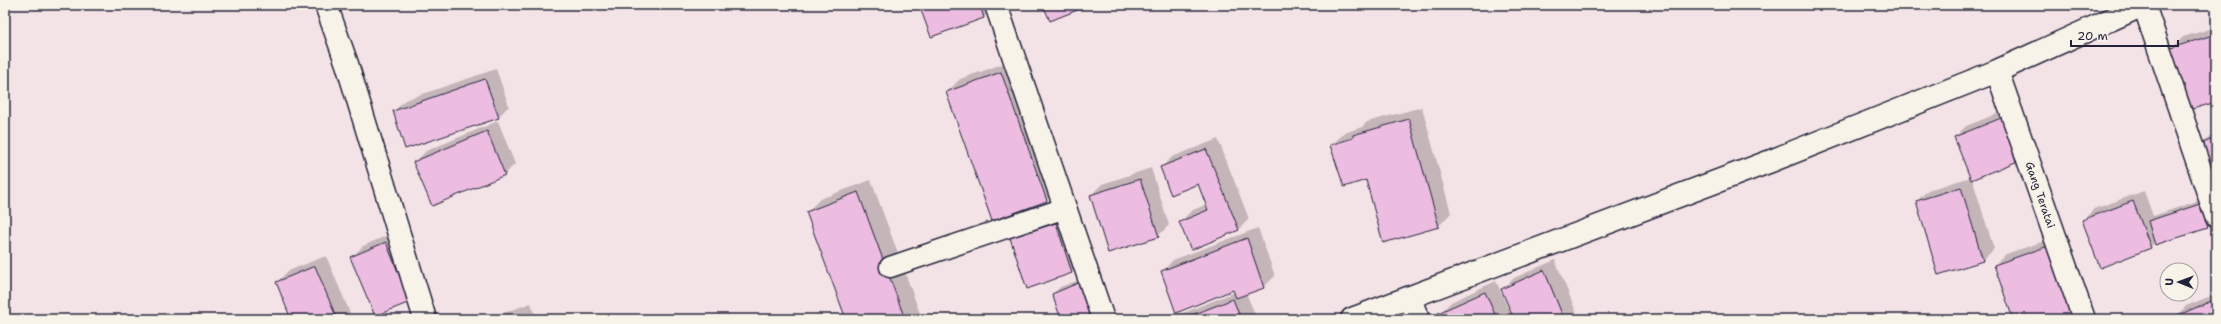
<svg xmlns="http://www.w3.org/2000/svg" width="2221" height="324" font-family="'Shantell Sans',sans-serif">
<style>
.shadow{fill:#0003}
.building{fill:#ecbde0;stroke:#22223b}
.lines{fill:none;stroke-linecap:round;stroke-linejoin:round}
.service-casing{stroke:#22223b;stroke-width:23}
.minor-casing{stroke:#22223b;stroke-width:25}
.service{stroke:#f7f3e8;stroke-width:20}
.minor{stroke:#f7f3e8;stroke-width:22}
.labels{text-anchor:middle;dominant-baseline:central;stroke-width:4;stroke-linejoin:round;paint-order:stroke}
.street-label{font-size:11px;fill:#22223b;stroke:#f7f3e8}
</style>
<rect width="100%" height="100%" fill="#f4e3e6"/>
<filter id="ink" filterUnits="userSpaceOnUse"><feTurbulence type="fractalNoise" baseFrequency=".025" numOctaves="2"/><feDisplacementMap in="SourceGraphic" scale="8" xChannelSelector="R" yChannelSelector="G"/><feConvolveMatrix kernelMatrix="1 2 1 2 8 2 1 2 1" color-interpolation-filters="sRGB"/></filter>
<g filter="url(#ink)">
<path class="shadow" d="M 920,5 L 994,5 L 995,6 L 984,17 Z
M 2216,27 L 2216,101 L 2172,48 L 2183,37 Z
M 1014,60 L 1060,187 L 1047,200 L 947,92 L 960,79 Z
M 496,69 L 509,106 L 498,117 L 394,111 L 405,100 Z
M 2017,106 L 1972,178 L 1994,249 L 1983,260 L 1917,201 L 1928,190 L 1971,177 L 1955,137 L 1966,126 Z
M 1422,107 L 1451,213 L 1438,227 L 1366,179 L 1331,146 L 1344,133 L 1362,127 L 1367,122 Z
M 498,121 L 515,164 L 504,175 L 415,162 L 426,151 Z
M 2216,132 L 2216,186 L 2201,144 Z
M 1218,139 L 1249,219 L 1238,230 L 1180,222 L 1191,211 L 1207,204 L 1199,183 L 1161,168 L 1172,157 Z
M 1151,168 L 1169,225 L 1158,236 L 1091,195 L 1102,184 Z
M 871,180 L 922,319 L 847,319 L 807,212 L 820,199 Z
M 2144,191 L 2153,216 L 2206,198 L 2214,221 L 2207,227 L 2155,242 L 2150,247 L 2083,220 L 2094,209 Z
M 1067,212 L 1083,261 L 1072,272 L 1027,288 L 1011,238 L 1022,227 Z
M 1258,228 L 1275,276 L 1264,287 L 1246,293 L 1257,319 L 1168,319 L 1235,292 L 1234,289 L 1162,272 L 1173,260 Z
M 397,231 L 410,301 L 352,257 L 363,246 Z
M 2065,234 L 2014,319 L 1995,265 L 2006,254 Z
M 326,256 L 350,313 L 344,319 L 292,319 L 277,282 L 288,271 Z
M 1555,260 L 1579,319 L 1515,319 L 1503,289 L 1514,278 Z
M 1085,278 L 1097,310 L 1083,319 L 1062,319 L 1053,294 L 1060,287 Z
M 1496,281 L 1513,319 L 1442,319 L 1440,313 L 1451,302 Z
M 2216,294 L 2216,319 L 2176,319 L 2175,317 L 2186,306 Z
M 531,303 L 536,319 L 487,319 Z"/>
<path class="building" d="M 919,5 L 980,5 L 984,18 L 931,37 Z
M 1043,5 L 1090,5 L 1050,21 Z
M 2213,35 L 2216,43 L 2216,102 L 2189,110 L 2171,48 Z
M 1001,72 L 1047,201 L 992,221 L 946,92 Z
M 485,79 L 499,118 L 405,149 L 393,111 Z
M 2006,116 L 2023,159 L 1971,180 L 1954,137 Z
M 1409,119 L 1439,227 L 1383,243 L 1366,180 L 1344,187 L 1330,145 L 1353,138 L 1353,135 Z
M 487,131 L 505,175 L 432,206 L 413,162 Z
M 2216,138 L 2216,189 L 2200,144 Z
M 1206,149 L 1239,230 L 1191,250 L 1179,222 L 1208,210 L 1198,184 L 1171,195 L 1160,167 Z
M 1140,179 L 1159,237 L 1108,253 L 1090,195 Z
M 1961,187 L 1983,261 L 1938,275 L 1916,201 Z
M 858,192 L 905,319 L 846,319 L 806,212 Z
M 2133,201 L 2151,248 L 2100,268 L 2082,220 Z
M 2200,204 L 2208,228 L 2155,245 L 2148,221 Z
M 1056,223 L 1072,273 L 1027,289 L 1010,238 Z
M 1247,238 L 1264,288 L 1236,298 L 1233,290 L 1176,313 L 1161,271 Z
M 386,242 L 410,302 L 375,316 L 350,257 Z
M 2054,244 L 2079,319 L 2013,319 L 1994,265 Z
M 315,266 L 337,319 L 291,319 L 276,282 Z
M 1544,270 L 1564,319 L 1514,319 L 1501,289 Z
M 1078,283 L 1091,317 L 1085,319 L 1061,319 L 1052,294 Z
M 1485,292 L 1497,319 L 1441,319 L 1438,313 Z
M 1233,299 L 1241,319 L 1182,319 Z
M 2216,299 L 2216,319 L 2175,319 L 2174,317 Z
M 520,314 L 522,319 L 504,319 Z"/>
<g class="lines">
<defs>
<path id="service" d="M 890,267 L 1065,208"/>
<path id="minor" d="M 326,5 L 347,64 L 425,319
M 996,5 L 1103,319
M 2144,5 L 2216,216
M 1997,71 L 2084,319
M 1410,299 L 1418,319
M 1352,319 L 1771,161 L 1997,71 L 2143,5"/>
</defs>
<use href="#service" class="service-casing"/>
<use href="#minor" class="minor-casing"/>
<use href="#service" class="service"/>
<use href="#minor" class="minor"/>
</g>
</g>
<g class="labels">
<g class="street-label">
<text transform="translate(2040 195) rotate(71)">Gang Teratai</text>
</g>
</g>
<rect width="2221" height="324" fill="none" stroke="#f7f3e8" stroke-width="20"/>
<rect x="10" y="10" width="2201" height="304" fill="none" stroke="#22223b" stroke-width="1.5" filter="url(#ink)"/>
<g transform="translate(2179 282) rotate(271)"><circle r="19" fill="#f7f3e8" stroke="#a29fa3"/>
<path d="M0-3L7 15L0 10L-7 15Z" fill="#22223b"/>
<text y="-6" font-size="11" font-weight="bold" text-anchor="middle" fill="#22223b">U</text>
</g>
<path d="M2071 40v6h107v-6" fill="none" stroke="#22223b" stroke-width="2"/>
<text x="2077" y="40" font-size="12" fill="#22223b" stroke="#f7f3e8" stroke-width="3" paint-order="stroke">20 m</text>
</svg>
